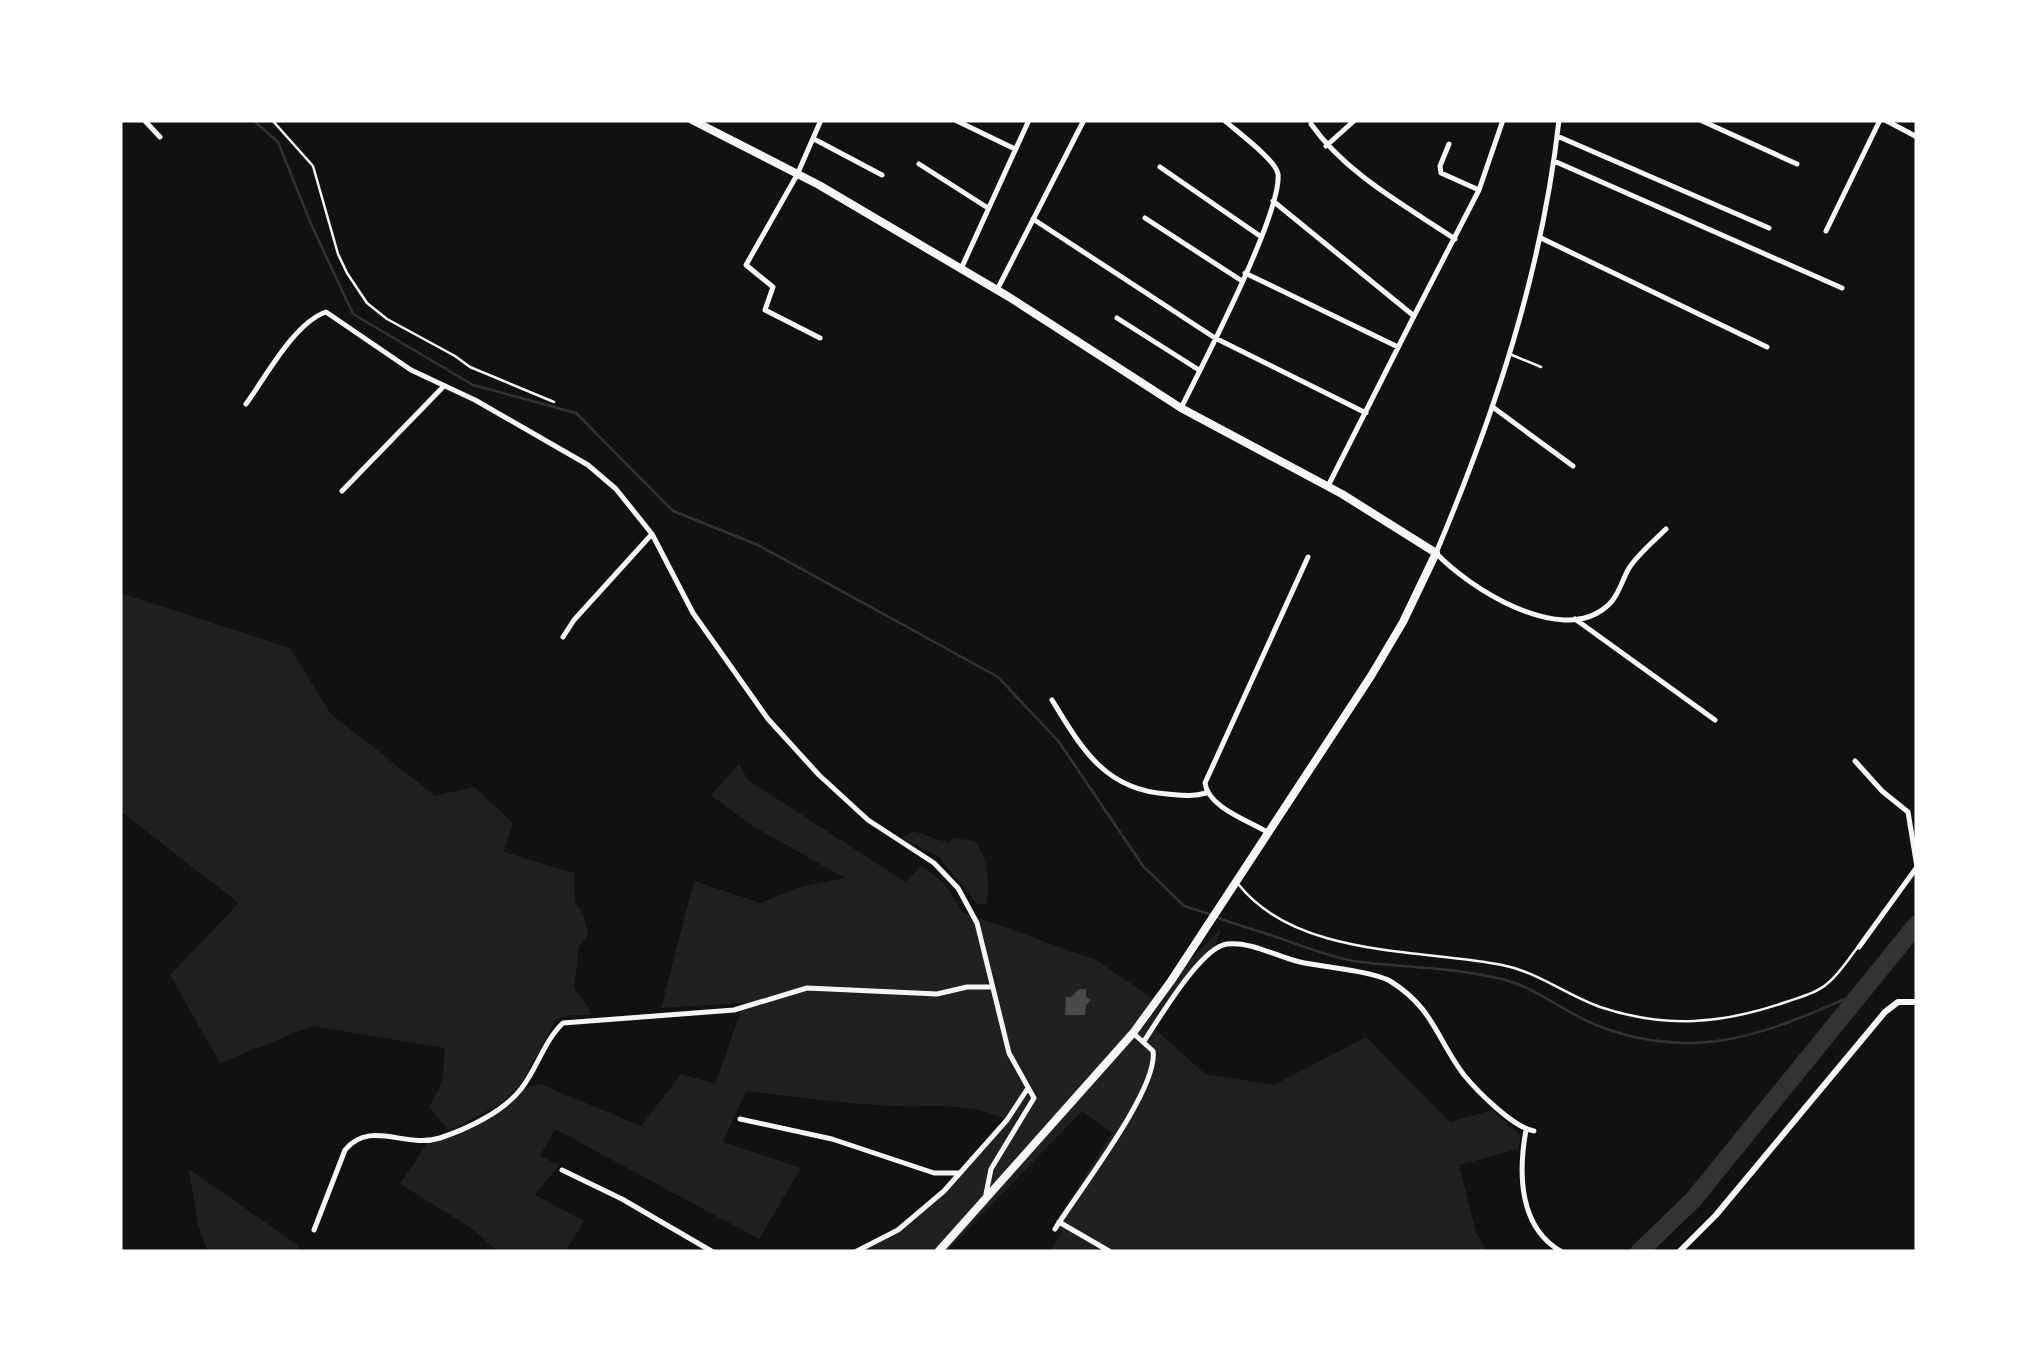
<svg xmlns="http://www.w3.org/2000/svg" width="2037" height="1372" font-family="Ubuntu,sans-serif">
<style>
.green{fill:#202020}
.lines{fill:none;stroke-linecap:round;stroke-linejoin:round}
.stream{stroke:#333;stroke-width:2.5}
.river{stroke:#333;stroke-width:18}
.building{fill:#4a4a4a}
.path{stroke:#f5f5f5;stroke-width:2.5}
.service{stroke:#f5f5f5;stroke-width:2.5}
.minor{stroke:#f5f5f5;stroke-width:5}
.tertiary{stroke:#f5f5f5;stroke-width:6}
.secondary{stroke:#f5f5f5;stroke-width:8}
</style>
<rect width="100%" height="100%" fill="#111"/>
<path class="green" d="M 120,593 L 290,648 L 331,714 L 435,796 L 474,787 L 513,823 L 504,852 L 574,873 L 575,902 L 584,915 L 588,935 L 579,946 L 574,988 L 589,1008 L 590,1015 L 568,1015 L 556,1020 L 519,1087 L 500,1104 L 449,1131 L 429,1107 L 442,1082 L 445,1048 L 312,1026 L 220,1063 L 170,975 L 239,903 L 120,811 Z
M 739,764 L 748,780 L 905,882 L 921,866 L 944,883 L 962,912 L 1096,960 L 1152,998 L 1221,929 L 1214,949 L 1183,984 L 1153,1027 L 1205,1074 L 1274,1085 L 1366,1037 L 1450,1122 L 1492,1110 L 1521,1136 L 1518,1149 L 1459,1165 L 1476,1233 L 1488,1252 L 1049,1252 L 1062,1232 L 1053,1226 L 1112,1133 L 1082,1111 L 946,1252 L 855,1252 C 920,1219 959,1173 1006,1120 C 970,1101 932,1108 892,1106 C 844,1104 794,1096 746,1091 L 723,1142 L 801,1168 L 759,1239 L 555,1129 L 540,1156 L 559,1165 L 535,1195 L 584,1221 L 565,1252 L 498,1252 L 473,1229 L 400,1184 L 429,1141 L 452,1134 L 502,1107 L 521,1089 L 540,1084 L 641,1126 L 681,1074 L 715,1084 L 744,1003 L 661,1008 L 694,881 L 761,903 L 800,887 L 845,878 L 751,825 L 711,795 Z
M 913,831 L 949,843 L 953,838 L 975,841 C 988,860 991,883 986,905 L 977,904 L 939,857 L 903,838 Z
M 189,1169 L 299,1246 L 297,1252 L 208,1252 L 198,1225 Z"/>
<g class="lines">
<path class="stream" d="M 253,120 L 278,142 L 311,224 L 353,314 L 473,385 L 576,413 L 673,511 L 758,545 L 998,677 L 1059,742 L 1143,866 L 1184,906 L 1209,914
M 1216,917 C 1233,924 1250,928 1267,934 C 1296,943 1324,956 1354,961 C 1403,968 1457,967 1505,980 C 1540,989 1567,1015 1601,1027 C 1701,1064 1772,1031 1863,991"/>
<path class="river" d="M 1639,1252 L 1693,1200 L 1917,924"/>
</g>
<path class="building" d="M 1079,989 L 1086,989 L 1086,997 L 1091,1000 L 1086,1005 L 1085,1015 L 1065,1015 L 1066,997 L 1071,997 Z"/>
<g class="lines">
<path class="path" d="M 272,120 L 313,166 L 338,254 L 347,273 L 367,303 L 387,319 L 455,356 L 470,367 L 554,402"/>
<path class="service" d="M 1512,355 L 1541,367
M 1239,885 C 1297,957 1418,949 1502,965 C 1538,972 1566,995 1600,1007 C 1666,1029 1722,1024 1786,1002 C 1800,997 1817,993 1828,983 C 1839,974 1848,960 1857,948"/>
<path class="minor" d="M 144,120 L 160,137
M 1559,120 C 1542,272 1495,413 1436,553 C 1469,588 1560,646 1606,607 C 1618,598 1622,580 1629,568 C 1639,553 1654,541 1666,529
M 1700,120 L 1797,164
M 1885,120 L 1917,137
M 957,121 L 1015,149
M 1311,124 C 1346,174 1406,206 1455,239
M 1557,136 L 1769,228
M 814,139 L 882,175
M 1449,144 L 1440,166 L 1441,173 L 1479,190
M 1326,146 L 1355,120
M 1554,161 L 1842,288
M 919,164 L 988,208
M 1160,167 L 1260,236
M 1273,201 L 1414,316 L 1328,486
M 1145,218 L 1242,281
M 1033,219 L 1215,338 L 1366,413
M 1826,231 L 1880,120
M 1541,238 L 1767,347
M 961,269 L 1029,120
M 1245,273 L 1398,347
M 997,290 L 1084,120
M 1414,316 L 1479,190 L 1503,120
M 1117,318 L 1199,370
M 820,338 L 765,310 L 773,287 L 746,265 L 797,175 L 821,120
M 246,404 C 266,377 294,323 326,312 L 411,370 L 475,400 L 588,465 L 616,489 L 652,534 L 693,613 L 768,719 L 819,775 L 868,820 L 934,863 L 958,888 L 977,923 L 1009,1053 L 1034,1098 L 991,1169 L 986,1194
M 1181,408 C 1202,366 1282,213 1278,174 C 1276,160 1236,131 1224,120
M 1494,408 L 1573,466
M 342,491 L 443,387
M 1575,619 L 1715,720
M 563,637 L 574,620 L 652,534
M 1052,700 C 1082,749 1105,790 1167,794 C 1180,795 1193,797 1206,793
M 1855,761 L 1882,791 L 1908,812 L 1917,867 L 1859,947
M 1267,832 C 1247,820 1208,807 1205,783 L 1308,557
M 1144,1041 C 1159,1019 1201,947 1227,944 C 1251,941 1277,957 1300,962 C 1322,967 1372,971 1390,981 C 1434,1008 1437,1040 1464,1075 C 1478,1092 1514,1128 1534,1131
M 740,1119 L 832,1139 L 934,1173 L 958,1173
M 1526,1130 C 1518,1174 1519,1228 1562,1252
M 562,1170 L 622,1199 L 713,1252
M 1059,1222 L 1109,1251
M 1055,1229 C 1077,1193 1159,1089 1153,1051 L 1133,1033
M 314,1230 L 345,1150 C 370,1119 405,1149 440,1138 C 467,1129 503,1112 521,1089 C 537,1069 544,1041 563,1023 L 734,1010 L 807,988 L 937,994 L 967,987 L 992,987
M 855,1252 L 898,1230 L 944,1191 L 1007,1120 L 1028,1088"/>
<path class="tertiary" d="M 1679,1252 L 1716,1215 L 1885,1012 L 1898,1002 L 1917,1002"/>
<path class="secondary" d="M 692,120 L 819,185 L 1009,297 L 1181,408 L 1342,494 L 1436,553 L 1403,622 L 1371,676 L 1171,981 L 1133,1033 L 938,1252"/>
</g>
<rect width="2037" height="1372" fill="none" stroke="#ffffff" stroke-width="245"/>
</svg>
